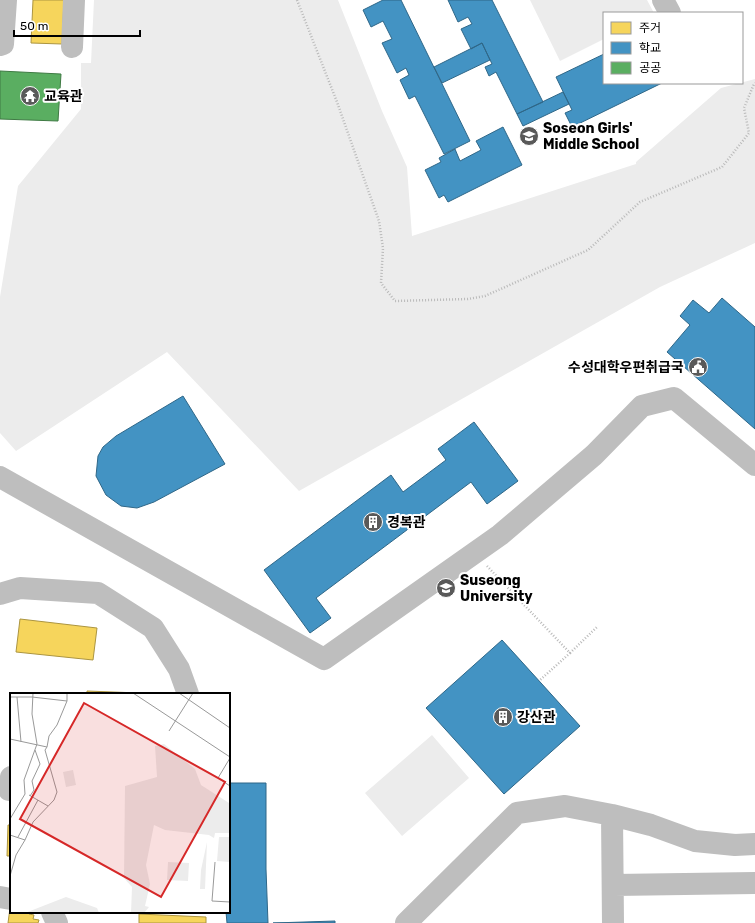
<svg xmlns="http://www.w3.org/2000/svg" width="755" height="923" font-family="Rubik,'Noto Sans KR',sans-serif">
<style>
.green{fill:#ececec}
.homes{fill:#f6d55c;stroke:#ac9540}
.schools{fill:#4393c3;stroke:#2f6788}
.public{fill:#5aae61;stroke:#3f7a44}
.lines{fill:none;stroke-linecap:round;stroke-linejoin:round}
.path{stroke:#b9b9b9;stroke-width:2.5;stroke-dasharray:1 2;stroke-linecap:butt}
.minor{stroke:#bebebe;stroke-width:22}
.labels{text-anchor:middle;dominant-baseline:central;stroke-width:4;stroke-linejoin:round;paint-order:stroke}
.poi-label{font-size:14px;font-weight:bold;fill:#000;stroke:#fff;text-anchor:start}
.inset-road{fill:none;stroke:#999;stroke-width:1}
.view{fill:#d62828;fill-opacity:0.15;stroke:#d62828;stroke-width:2}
.inset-edge{fill:none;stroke:#000;stroke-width:2}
</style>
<rect width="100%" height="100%" fill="#fff"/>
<path class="green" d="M 94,0 L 338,0 L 382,111 L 407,167 L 412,236 L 636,164 L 636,162 L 721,88 L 755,79 L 755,243 L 660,287 L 299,491 L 167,352 L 16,451 L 0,433 L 0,297 L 18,186 L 81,109 L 81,63 L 91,63 Z
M 530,0 L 647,0 L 654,13 L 604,13 L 604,39 L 560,61 Z
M 432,735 L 469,778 L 402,836 L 365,793 Z"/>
<path class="homes" d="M 33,0 L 64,0 L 62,44 L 31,43 Z
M 20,619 L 97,628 L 93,660 L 16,652 Z
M 87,691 L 165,694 L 87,694 Z
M 8,825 L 11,825 L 11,856 L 7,856 Z
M 10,908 L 11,912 L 29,912 L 29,914 L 34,915 L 33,919 L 39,920 L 38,923 L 8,923 Z
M 139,914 L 206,917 L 206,923 L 139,923 Z"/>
<path class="schools" d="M 383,0 L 401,0 L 470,141 L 444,154 L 415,96 L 409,99 L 400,80 L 409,75 L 406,68 L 397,73 L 382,43 L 392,39 L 383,21 L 371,27 L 363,10 Z
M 448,0 L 492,0 L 543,102 L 517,114 L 496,72 L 489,76 L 485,67 L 492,64 L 482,43 L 471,49 L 461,29 L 472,24 L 468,17 L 458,22 Z
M 482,43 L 490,60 L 442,83 L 434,67 Z
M 604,54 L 604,83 L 662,83 L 572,127 L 565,113 L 572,110 L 556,77 Z
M 563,92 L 569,104 L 523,126 L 517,114 Z
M 503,127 L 522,165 L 448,202 L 444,195 L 439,198 L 425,170 L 441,162 L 439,158 L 455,149 L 460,161 L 481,150 L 476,141 Z
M 722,298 L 755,327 L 755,429 L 667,352 L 690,325 L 680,316 L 693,300 L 709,313 Z
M 183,396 L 225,464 L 154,502 L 137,508 L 121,506 L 106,495 L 96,476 L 98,456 L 103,447 L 116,436 Z
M 474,422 L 518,481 L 487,504 L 471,482 L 316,598 L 331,618 L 310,633 L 264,570 L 391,475 L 403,492 L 446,460 L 438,449 Z
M 502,640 L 580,726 L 504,794 L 426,708 Z
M 230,783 L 266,783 L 266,869 L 268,923 L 227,923 L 226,912 L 229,912 Z
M 335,921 L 335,923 L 273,923 Z"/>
<path class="public" d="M 0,71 L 61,74 L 58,121 L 0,119 Z"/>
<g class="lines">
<path class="path" d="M 297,0 L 337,102 L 379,221 L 383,248 L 381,283 L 395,301 L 468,299 L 485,296 L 588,250 L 640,202 L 722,167 L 749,133 L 744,108 L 754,84 L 755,83
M 487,566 L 570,653 L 539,681
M 570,653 L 598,626"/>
<path class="minor" d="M 663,0 L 670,13
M 0,45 L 3,44 L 6,0
M 72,47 L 74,0
M 0,477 L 324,659 L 500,535 L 594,455 L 642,406 L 674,398 L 755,465
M 0,594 L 20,588 L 98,593 L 153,628 L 179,669 L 188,694
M 9,790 L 11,777
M 612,815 L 613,923
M 614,885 L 755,883
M 0,897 L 11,899
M 52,912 L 57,923
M 406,923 L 517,813 L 565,806 L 612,815 L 651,825 L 695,841 L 735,845 L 755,844"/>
</g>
<defs>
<symbol id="temple-disc" viewBox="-11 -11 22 22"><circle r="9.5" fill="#595959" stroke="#fff"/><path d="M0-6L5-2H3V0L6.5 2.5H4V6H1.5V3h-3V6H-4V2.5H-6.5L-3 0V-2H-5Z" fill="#fff"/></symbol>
<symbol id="school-disc" viewBox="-11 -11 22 22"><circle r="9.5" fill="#595959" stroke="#fff"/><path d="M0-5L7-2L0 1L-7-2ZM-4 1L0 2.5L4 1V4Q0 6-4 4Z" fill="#fff"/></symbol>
<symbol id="civic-disc" viewBox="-11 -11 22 22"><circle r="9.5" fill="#595959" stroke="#fff"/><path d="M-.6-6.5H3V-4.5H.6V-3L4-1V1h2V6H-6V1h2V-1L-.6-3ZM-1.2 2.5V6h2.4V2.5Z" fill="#fff"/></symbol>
<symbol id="building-disc" viewBox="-11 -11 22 22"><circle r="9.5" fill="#595959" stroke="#fff"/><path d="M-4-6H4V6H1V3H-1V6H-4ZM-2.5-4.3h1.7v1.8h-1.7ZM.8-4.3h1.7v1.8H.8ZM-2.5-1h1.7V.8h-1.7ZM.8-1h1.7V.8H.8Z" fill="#fff"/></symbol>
<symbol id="university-disc" viewBox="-11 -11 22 22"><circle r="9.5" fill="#595959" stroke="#fff"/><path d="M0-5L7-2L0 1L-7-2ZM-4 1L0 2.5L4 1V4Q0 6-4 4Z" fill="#fff"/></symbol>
</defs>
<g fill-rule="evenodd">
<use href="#temple-disc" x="19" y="85" width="22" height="22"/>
<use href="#school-disc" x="518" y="125" width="22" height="22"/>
<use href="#civic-disc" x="687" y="356" width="22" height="22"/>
<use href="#building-disc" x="362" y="511" width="22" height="22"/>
<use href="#university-disc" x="435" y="577" width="22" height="22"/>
<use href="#building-disc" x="492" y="706" width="22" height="22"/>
</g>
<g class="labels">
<g class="poi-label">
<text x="44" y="96">교육관</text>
<text x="543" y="128">Soseon Girls'<tspan x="543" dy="16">Middle School</tspan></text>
<text x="684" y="367" text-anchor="end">수성대학우편취급국</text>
<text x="387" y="522">경복관</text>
<text x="460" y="580">Suseong<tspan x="460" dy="16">University</tspan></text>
<text x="517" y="717">강산관</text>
</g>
</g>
<g transform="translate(10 693)">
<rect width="220" height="220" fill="#fff"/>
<path d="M 154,51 L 185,76 L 191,92 L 219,110 L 220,140 L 205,140 L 204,145 L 199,142 L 155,137 L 144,132 L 136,172 L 140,191 L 135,213 L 139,214 L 134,220 L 121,220 L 122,194 L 114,185 L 115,93 L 147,84 L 145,53 ZM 63,77 L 66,92 L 56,94 L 53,79 ZM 209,144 L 220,144 L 220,169 L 207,168 ZM 197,149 L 195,196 L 190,196 L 191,177 ZM 158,169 L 179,170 L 178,188 L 157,187 ZM 56,204 L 87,215 L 89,220 L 15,220 Z" fill="#ececec"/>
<path class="inset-road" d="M 123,0 L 220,64M 169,0 L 220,35M 0,4 L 22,4 L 57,8M 7,4 L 11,49M 159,38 L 183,0M 0,46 L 37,54 L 39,43 L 47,32 L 57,8 L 57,0M 220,65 L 208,85 L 220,93M 19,102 L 38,113M 20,103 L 24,97 L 22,88 L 30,71 L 25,57M 0,126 L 15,101 L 14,87 L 27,51 L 22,21 L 23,0M 0,142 L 15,147 L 6,162 L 0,183M 8,144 L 28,107M 15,147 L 23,129 L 44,107 L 47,99 L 35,57 L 37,54M 205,169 L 202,208 L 220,209"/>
<path class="view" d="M 74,10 L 215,89 L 151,204 L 10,126 Z"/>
<rect width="220" height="220" class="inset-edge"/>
</g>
<rect x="603" y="12" width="140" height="72" fill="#ffffff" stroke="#999999"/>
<rect x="611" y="22" width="20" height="12" fill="#f6d55c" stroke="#999999"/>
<text x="639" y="32" font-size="12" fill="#000000">주거</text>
<rect x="611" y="42" width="20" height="12" fill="#4393c3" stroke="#999999"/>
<text x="639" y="52" font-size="12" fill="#000000">학교</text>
<rect x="611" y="62" width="20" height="12" fill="#5aae61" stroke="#999999"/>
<text x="639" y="72" font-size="12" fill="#000000">공공</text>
<path d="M14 30v6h126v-6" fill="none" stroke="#000000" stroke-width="2"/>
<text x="20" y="30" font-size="12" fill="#000000" stroke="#ffffff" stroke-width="3" paint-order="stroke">50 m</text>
</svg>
